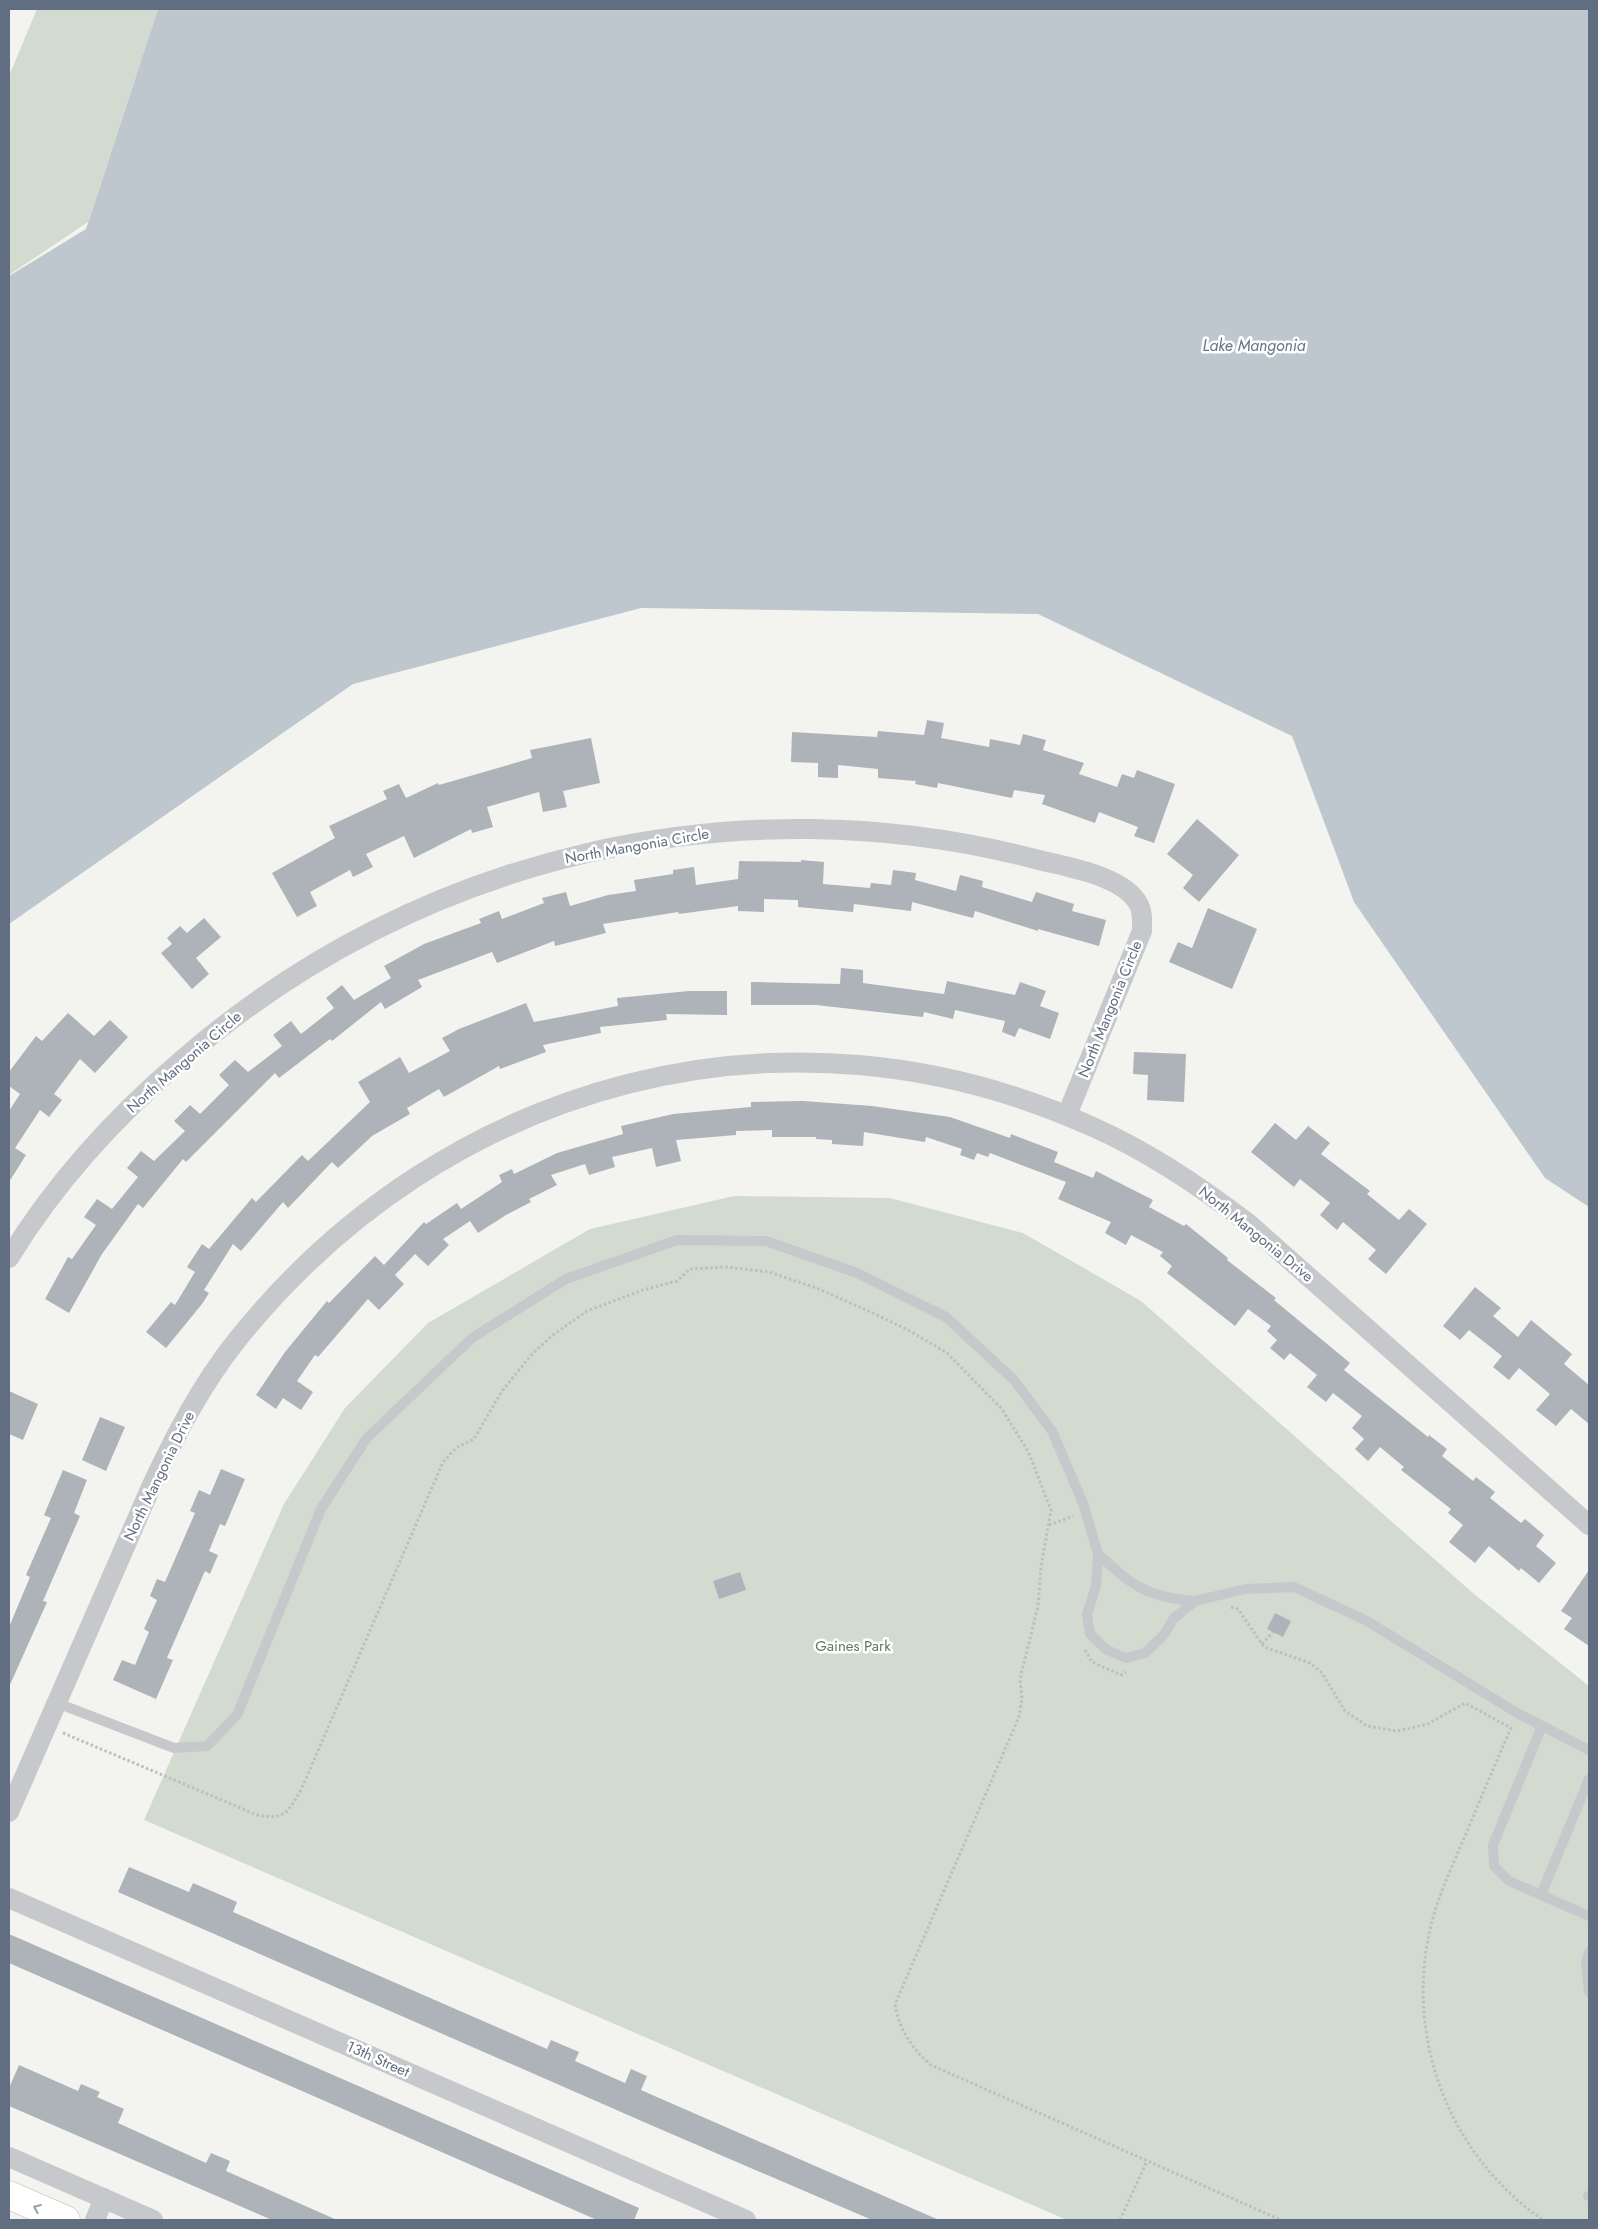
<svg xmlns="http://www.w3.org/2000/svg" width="1598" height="2229" font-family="Jost,sans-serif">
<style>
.green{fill:#d3dbd0}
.water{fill:#bec7ce}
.building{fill:#aeb3ba}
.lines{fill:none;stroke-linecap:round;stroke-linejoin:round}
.primary-casing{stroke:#b6b9bd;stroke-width:29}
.path{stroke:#bdbec0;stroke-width:3;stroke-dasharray:2.5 2.5;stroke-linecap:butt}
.lane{stroke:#c6c8cc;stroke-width:10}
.street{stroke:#c6c8cc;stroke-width:20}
.primary{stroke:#fff;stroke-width:28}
.oneway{stroke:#98a1ae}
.labels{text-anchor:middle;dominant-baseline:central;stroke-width:5;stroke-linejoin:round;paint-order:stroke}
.street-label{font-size:15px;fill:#616e82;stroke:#fff}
.park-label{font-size:15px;fill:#617960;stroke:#fff}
.water-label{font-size:16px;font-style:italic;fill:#617787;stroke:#fff}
</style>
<rect width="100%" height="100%" fill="#f3f4ef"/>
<path class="green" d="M 37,9 L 158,9 L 88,222 L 9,275 L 9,76 Z
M 734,1196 L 890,1198 L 1023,1233 L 1141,1301 L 1474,1594 L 1589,1686 L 1589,2220 L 1067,2220 L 144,1820 L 284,1504 L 345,1408 L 428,1323 L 590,1229 Z"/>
<path class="water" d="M 158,9 L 1589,9 L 1589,1207 L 1545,1178 L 1354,902 L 1292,736 L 1038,614 L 641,608 L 353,684 L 9,924 L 9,276 L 86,229 Z"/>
<path class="building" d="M 927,720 L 944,723 L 941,738 L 989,747 L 990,739 L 1020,745 L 1023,734 L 1046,740 L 1043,750 L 1084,763 L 1079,774 L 1117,787 L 1122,774 L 1134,778 L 1137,770 L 1175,784 L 1154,843 L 1134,836 L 1138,827 L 1099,812 L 1095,823 L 1042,804 L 1045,795 L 1014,790 L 1012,798 L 938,783 L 937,788 L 915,784 L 916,781 L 878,778 L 878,769 L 838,765 L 838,778 L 818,777 L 818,763 L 791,762 L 792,732 L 877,737 L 878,731 L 924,735 Z
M 591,738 L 600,783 L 563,791 L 567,807 L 543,812 L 539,792 L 487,807 L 493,827 L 472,833 L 471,829 L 414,858 L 404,836 L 366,854 L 373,867 L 353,877 L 350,870 L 310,892 L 317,906 L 297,917 L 272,873 L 335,838 L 329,826 L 387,799 L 383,791 L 399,784 L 406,798 L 438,783 L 439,785 L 532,758 L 530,750 Z
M 1197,819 L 1239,855 L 1199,902 L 1183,888 L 1193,875 L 1167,854 Z
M 801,860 L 824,862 L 823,884 L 870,888 L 871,883 L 891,885 L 893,870 L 916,873 L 915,880 L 956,891 L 960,875 L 983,881 L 982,887 L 1032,902 L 1036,892 L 1074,904 L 1072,911 L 1106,920 L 1099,946 L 1038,929 L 1038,931 L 975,911 L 973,918 L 912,902 L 911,911 L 854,904 L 853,912 L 798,907 L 798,900 L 764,899 L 764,912 L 738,911 L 738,906 L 679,914 L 678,912 L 603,924 L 606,933 L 555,946 L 554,941 L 497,963 L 492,952 L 418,980 L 422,987 L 385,1009 L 381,1002 L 332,1041 L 330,1039 L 279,1078 L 275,1073 L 186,1162 L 183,1159 L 143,1208 L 138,1204 L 102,1254 L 69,1313 L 45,1299 L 68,1257 L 72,1259 L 96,1225 L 84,1217 L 97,1199 L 112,1209 L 138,1177 L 127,1168 L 141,1151 L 154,1161 L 185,1131 L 174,1121 L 190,1105 L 200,1114 L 229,1085 L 219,1075 L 235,1060 L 248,1072 L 282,1046 L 273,1035 L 291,1021 L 301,1034 L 334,1008 L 326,998 L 342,985 L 354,1000 L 391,978 L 384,966 L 424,944 L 481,923 L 479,919 L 499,911 L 502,919 L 544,903 L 542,898 L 566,892 L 570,906 L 608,895 L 636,891 L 634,880 L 673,874 L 673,870 L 694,867 L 696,885 L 738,879 L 739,861 L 801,862 Z
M 1208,908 L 1257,929 L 1232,989 L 1169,962 L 1178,942 L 1192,948 Z
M 204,918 L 221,937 L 196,958 L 209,974 L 192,989 L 161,953 L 172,944 L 167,938 L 180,926 L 187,933 Z
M 841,968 L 863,970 L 863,983 L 944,994 L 947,981 L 1015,995 L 1020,982 L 1046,991 L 1040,1006 L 1059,1013 L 1050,1039 L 1019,1028 L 1015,1037 L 1002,1032 L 1005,1021 L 955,1010 L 953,1019 L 924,1012 L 923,1017 L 816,1005 L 751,1005 L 751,982 L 840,984 Z
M 689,991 L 727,991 L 727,1015 L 666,1014 L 667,1020 L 600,1027 L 601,1033 L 543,1045 L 546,1052 L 500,1069 L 499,1066 L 444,1097 L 439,1089 L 407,1108 L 410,1114 L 372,1136 L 338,1168 L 332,1162 L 288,1208 L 283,1202 L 241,1251 L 233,1244 L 204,1290 L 209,1293 L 202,1304 L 166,1348 L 146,1332 L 171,1302 L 175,1305 L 195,1272 L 187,1267 L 202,1244 L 209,1249 L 252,1198 L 256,1202 L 302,1155 L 308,1161 L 370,1102 L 358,1082 L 400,1057 L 409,1073 L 450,1051 L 442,1038 L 459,1029 L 526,1003 L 534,1022 L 618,1006 L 617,998 Z
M 68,1013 L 94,1036 L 110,1020 L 128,1037 L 95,1073 L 80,1059 L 54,1094 L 62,1100 L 49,1117 L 40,1110 L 15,1148 L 26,1155 L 9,1182 L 9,1111 L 20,1094 L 9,1086 L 9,1072 L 36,1036 L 42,1041 Z
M 1134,1052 L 1186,1054 L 1184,1102 L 1147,1100 L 1148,1075 L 1133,1074 Z
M 803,1101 L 872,1106 L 950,1117 L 1010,1138 L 1011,1134 L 1058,1152 L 1054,1162 L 1093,1178 L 1096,1171 L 1153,1200 L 1149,1207 L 1184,1226 L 1186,1224 L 1228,1258 L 1227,1260 L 1276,1298 L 1274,1300 L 1350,1363 L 1344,1370 L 1428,1437 L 1429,1435 L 1447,1449 L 1442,1456 L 1473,1481 L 1476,1477 L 1495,1492 L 1490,1498 L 1521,1523 L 1525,1519 L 1544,1535 L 1536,1546 L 1556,1563 L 1539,1583 L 1521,1568 L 1519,1571 L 1489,1546 L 1475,1563 L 1449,1542 L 1463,1525 L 1448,1513 L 1451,1509 L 1401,1470 L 1404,1467 L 1380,1447 L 1368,1461 L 1355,1449 L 1364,1439 L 1352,1428 L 1362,1416 L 1333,1393 L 1326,1402 L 1307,1387 L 1317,1375 L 1290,1353 L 1284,1360 L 1270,1348 L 1277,1340 L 1267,1331 L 1271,1326 L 1248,1309 L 1235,1326 L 1167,1273 L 1172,1266 L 1160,1256 L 1163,1252 L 1131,1235 L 1126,1245 L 1105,1233 L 1111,1222 L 1058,1199 L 1066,1182 L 990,1153 L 988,1157 L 977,1153 L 974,1160 L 960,1155 L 962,1149 L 926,1137 L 925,1142 L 864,1132 L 863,1146 L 832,1144 L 832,1140 L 816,1139 L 816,1137 L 772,1137 L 772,1130 L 736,1131 L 736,1135 L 676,1140 L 681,1161 L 656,1167 L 652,1148 L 612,1157 L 615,1167 L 589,1175 L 585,1164 L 551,1175 L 557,1185 L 529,1199 L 531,1202 L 506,1215 L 478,1233 L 470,1221 L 443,1239 L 449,1245 L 428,1266 L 415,1254 L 395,1275 L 404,1284 L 379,1310 L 368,1299 L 318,1357 L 315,1355 L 297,1381 L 313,1392 L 301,1410 L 283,1398 L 276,1409 L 256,1395 L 285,1352 L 327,1301 L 329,1303 L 375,1256 L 384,1265 L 424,1222 L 426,1224 L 457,1203 L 461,1209 L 502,1182 L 499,1175 L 512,1169 L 514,1174 L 557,1153 L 623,1134 L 621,1126 L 673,1114 L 751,1107 L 751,1102 Z
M 1275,1123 L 1296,1140 L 1308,1126 L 1330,1143 L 1321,1154 L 1370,1191 L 1367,1194 L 1399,1220 L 1409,1209 L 1427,1224 L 1386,1274 L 1368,1259 L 1376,1250 L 1343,1222 L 1337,1230 L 1320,1215 L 1330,1203 L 1300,1179 L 1294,1187 L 1251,1152 Z
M 1475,1287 L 1501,1308 L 1493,1316 L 1518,1337 L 1531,1320 L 1572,1354 L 1564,1364 L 1589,1385 L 1589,1424 L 1571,1409 L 1556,1426 L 1536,1410 L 1550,1394 L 1519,1368 L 1509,1380 L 1493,1367 L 1502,1356 L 1469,1330 L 1460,1340 L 1443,1326 Z
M 9,1391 L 38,1404 L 23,1440 L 9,1434 Z
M 100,1417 L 125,1427 L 106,1471 L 82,1460 Z
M 221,1469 L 245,1479 L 225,1526 L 220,1524 L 209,1551 L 218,1555 L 210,1574 L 205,1571 L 167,1658 L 173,1660 L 156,1699 L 113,1680 L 122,1660 L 135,1665 L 149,1632 L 144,1629 L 157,1600 L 150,1596 L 157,1579 L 165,1582 L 195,1513 L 190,1511 L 199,1490 L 210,1495 Z
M 63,1470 L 87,1480 L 74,1513 L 80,1516 L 43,1601 L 47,1602 L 9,1687 L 9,1627 L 30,1577 L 26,1575 L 51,1518 L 44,1515 Z
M 1589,1570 L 1589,1646 L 1564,1629 L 1572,1618 L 1561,1611 Z
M 740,1572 L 746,1590 L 719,1599 L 713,1581 Z
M 1275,1613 L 1291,1621 L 1283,1637 L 1267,1629 Z
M 129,1867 L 189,1892 L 193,1883 L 237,1902 L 233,1912 L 547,2049 L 551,2040 L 579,2052 L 575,2061 L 625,2083 L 631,2069 L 647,2076 L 641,2090 L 650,2094 L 939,2220 L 872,2220 L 653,2126 L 118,1892 Z
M 9,1934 L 639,2208 L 634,2220 L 597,2220 L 9,1963 Z
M 19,2065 L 78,2091 L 81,2084 L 100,2092 L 97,2097 L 124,2109 L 118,2123 L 206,2163 L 211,2153 L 230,2161 L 226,2171 L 337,2220 L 272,2220 L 9,2106 L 9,2088 Z"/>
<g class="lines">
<defs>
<path id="primary" d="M 9,2195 L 66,2220"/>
</defs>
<use href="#primary" class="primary-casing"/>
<path class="path" d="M 1049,1525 L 1073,1516
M 1231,1607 L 1238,1609 L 1264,1647 L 1310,1663 L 1322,1673 L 1345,1711 L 1367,1726 L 1397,1731 L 1428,1724 L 1465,1703 L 1511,1728 C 1495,1764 1480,1800 1465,1836 C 1453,1864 1440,1892 1432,1921 C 1403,2034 1447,2154 1543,2220
M 1262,1644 L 1273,1632
M 1085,1650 L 1092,1662 L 1121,1675 L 1126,1672
M 63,1733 L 257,1815 C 284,1820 288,1813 301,1790 L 443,1462 L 456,1448 L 474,1439 L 502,1391 L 532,1354 L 553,1335 L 587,1311 L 643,1290 L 677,1281 L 690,1269 L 727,1267 L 769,1272 L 819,1289 L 875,1314 L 908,1330 L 947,1353 L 1001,1408 L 1028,1451 L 1051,1510 L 1041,1567 L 1038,1606 L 1020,1679 L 1022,1698 L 1019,1717 L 895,2004 C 899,2029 912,2049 931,2065 L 1281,2220
M 1120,2220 L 1147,2161"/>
<path class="lane" d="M 1098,1554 C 1133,1586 1146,1597 1195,1601
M 57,1703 L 174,1748 L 207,1746 L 237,1715 L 321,1509 L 366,1439 L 472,1338 L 566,1279 L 677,1240 L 766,1241 L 857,1273 L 946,1317 L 1014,1380 L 1052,1431 L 1083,1503 L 1098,1554 L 1096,1586 L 1087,1614 L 1090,1634 L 1107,1650 L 1126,1658 L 1145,1653 L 1163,1636 L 1174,1618 L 1195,1601 L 1245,1589 L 1294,1587 L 1367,1621 L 1517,1713 L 1589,1750
M 1542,1726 L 1493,1845 L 1494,1866 L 1509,1881 L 1589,1916
M 1541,1895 L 1589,1779
M 1589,1952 L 1586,1963 L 1589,1992
M 1588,2196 L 1589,2196"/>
<path class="street" d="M 9,1258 C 55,1183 116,1116 183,1059 C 418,855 737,781 1039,860 C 1067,867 1125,876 1139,905 C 1143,913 1142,921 1142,931 L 1067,1115
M 9,1812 L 151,1487 C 175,1436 201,1385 237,1340 C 445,1080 786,988 1093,1127 C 1149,1152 1200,1186 1249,1224 L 1589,1525
M 9,1898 L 746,2220
M 9,2157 L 153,2220
M 95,2220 L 104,2198"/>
<use href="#primary" class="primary"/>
</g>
<defs><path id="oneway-chevron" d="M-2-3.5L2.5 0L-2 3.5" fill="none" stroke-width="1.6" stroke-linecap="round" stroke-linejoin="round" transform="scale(1.25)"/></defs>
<use class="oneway" href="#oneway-chevron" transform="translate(37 2208) rotate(-157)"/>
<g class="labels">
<g class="street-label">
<text transform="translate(637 846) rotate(-10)">North Mangonia Circle</text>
<text transform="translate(1110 1009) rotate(-68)">North Mangonia Circle</text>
<text transform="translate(184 1062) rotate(-41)">North Mangonia Circle</text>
<text transform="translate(1256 1234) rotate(39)">North Mangonia Drive</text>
<text transform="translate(159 1476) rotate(-64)">North Mangonia Drive</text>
<text transform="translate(378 2059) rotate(24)">13th Street</text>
</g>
<g class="park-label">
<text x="853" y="1646">Gaines Park</text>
</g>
<g class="water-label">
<text x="1254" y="345">Lake Mangonia</text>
</g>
</g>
<rect width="1598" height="2229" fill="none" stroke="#616e82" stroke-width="20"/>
</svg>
